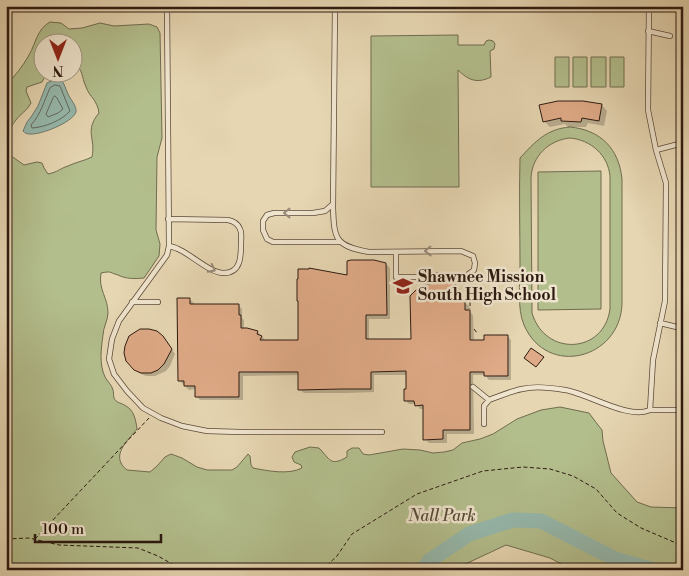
<svg xmlns="http://www.w3.org/2000/svg" width="689" height="576" font-family="'Libre Bodoni',serif">
<style>
.green{fill:#b3be8d;stroke:#706c4f;fill-rule:evenodd}
.water{fill:#96b9ad;stroke:#6c796f}
.shadow{fill:#0003}
.lines{fill:none;stroke-linecap:round;stroke-linejoin:round}
.shore{stroke:#626a5f;stroke-width:1}
.river{stroke:#96b9ad;stroke-width:15}
.building{fill:#dfaa87;stroke:#2d1a11}
.service-casing{stroke:#5b4939;stroke-width:6}
.path{stroke:#2d1a11;stroke-width:1;stroke-dasharray:4 2.5;stroke-linecap:butt}
.service{stroke:#efe4cd;stroke-width:4.5}
.oneway{stroke:#988978}
.labels{text-anchor:middle;dominant-baseline:central;stroke-width:5;stroke-linejoin:round;paint-order:stroke}
.poi-label{font-size:16px;font-weight:bold;fill:#2d1a11;stroke:#efe4cd;text-anchor:start}
.park-label{font-size:16px;font-style:italic;fill:#554b36;stroke:#efe4cd}
</style>
<rect width="100%" height="100%" fill="#e6d6b2"/>
<filter id="stains"><feTurbulence type="fractalNoise" baseFrequency=".004" numOctaves="4"/><feColorMatrix values="0 0 0 0 .2 0 0 0 0 .09 0 0 0 0 .02 0 0 0 .5 -.17"/></filter>
<radialGradient id="worn" r=".72"><stop offset=".6" stop-color="#630" stop-opacity="0"/><stop offset="1" stop-color="#630" stop-opacity=".3"/></radialGradient>
<path class="green" d="M 50,22 L 61,23 L 69,29 L 82,28 L 100,23 L 114,26 L 149,24 L 157,27 L 160,33 L 162,138 L 157,157 L 156,230 L 160,244 L 159,256 L 144,278 C 135,279 126,279 118,275 C 108,272 112,271 101,273 C 98,290 108,297 108,313 C 108,320 103,328 103,335 C 101,349 99,364 105,377 C 107,381 112,385 113,390 C 114,392 113,395 114,398 C 116,403 122,403 126,406 C 134,410 136,421 137,429 C 130,438 115,451 121,463 C 122,466 125,468 127,470 L 150,472 L 157,466 L 165,457 L 171,454 L 182,458 L 197,467 L 207,470 L 232,470 L 237,467 L 248,454 L 250,456 L 251,465 L 253,468 C 268,471 289,475 302,468 L 301,465 L 294,462 L 292,457 L 295,452 L 310,447 L 319,448 C 330,459 330,467 347,457 L 347,451 L 352,448 L 359,448 L 363,454 L 369,455 L 403,449 L 420,450 L 433,453 L 444,452 L 453,450 L 462,443 L 480,439 L 493,434 L 517,419 L 541,410 L 560,407 L 589,413 L 598,425 L 602,430 L 603,441 L 611,473 L 637,502 L 651,507 L 683,508 L 683,570 L 573,570 L 550,558 L 506,545 L 459,567 L 455,570 L 6,570 L 6,150 L 7,153 L 24,165 L 37,162 L 42,163 L 44,168 L 48,174 C 58,172 59,169 68,166 C 76,162 84,161 92,157 C 96,138 84,131 99,113 C 97,99 90,98 86,87 C 81,76 84,70 73,63 L 72,42 L 42,42 L 42,72 L 47,73 L 42,82 L 27,87 L 26,91 L 31,103 C 27,111 20,114 15,121 C 10,128 8,137 6,144 L 6,85 C 15,76 23,66 29,55 C 36,43 37,29 50,22 Z
M 458,35 L 458,45 L 484,45 L 486,41 L 489,40 L 493,41 L 495,44 L 494,49 L 490,51 L 491,77 C 477,84 468,80 458,70 L 459,187 L 371,187 L 371,36 Z
M 555,57 L 569,57 L 569,87 L 555,87 Z
M 573,57 L 587,57 L 587,87 L 573,87 Z
M 591,57 L 606,57 L 606,87 L 591,87 Z
M 610,57 L 624,57 L 624,87 L 610,87 Z
M 570,127 C 601,130 619,149 622,179 L 622,304 C 620,359 547,378 524,325 C 517,309 520,283 520,265 C 520,230 519,194 520,158 C 535,142 546,129 570,127 ZM 570,138 C 591,140 608,155 610,176 L 610,309 C 604,354 545,357 532,313 L 531,178 C 532,156 549,140 570,138 Z
M 601,171 L 601,309 L 538,310 L 538,172 Z"/>
<path class="water" d="M 53,80 L 61,80 C 65,84 65,88 68,94 C 70,99 77,106 76,112 C 72,123 40,135 30,134 C 26,134 25,133 23,131 L 27,122 L 31,117 L 38,106 L 47,83 Z"/>
<path class="shadow" d="M 583,102 L 602,105 L 607,111 L 604,126 L 588,123 L 586,127 L 568,127 L 565,124 L 550,127 L 544,121 Z
M 386,264 L 390,268 L 390,319 L 369,319 L 369,340 L 412,340 L 455,285 L 460,289 L 460,293 L 464,297 L 464,302 L 469,306 L 469,311 L 473,315 L 474,341 L 485,341 L 507,336 L 511,340 L 511,380 L 489,380 L 485,375 L 473,375 L 474,434 L 447,434 L 447,443 L 429,443 L 425,439 L 424,409 L 420,409 L 416,404 L 409,404 L 405,400 L 407,390 L 407,375 L 374,375 L 374,392 L 347,393 L 304,393 L 299,389 L 300,375 L 243,376 L 243,400 L 200,400 L 196,396 L 196,389 L 189,390 L 180,381 L 189,299 L 194,303 L 194,305 L 238,305 L 242,309 L 242,318 L 244,320 L 244,329 L 258,332 L 266,341 L 299,341 L 349,277 Z
M 165,339 L 175,354 L 170,366 L 166,371 L 155,376 L 146,376 L 139,373 L 127,361 Z"/>
<g class="lines">
<path class="shore" d="M 55,85 L 60,86 L 70,111 C 61,121 45,127 32,128 L 31,125 C 41,114 44,101 50,88 Z
M 55,96 L 57,98 L 63,109 L 58,113 L 48,117 L 46,114 L 53,98 Z"/>
<path class="river" d="M 6,569 L 14,570
M 423,570 L 429,561 L 469,534 L 513,520 L 541,521 L 615,559 L 654,570"/>
</g>
<path class="building" d="M 558,101 L 583,101 L 602,104 L 599,121 L 582,118 L 581,122 L 561,121 L 561,118 L 543,122 L 539,105 Z
M 351,260 L 374,260 L 386,263 L 387,315 L 366,315 L 366,339 L 411,339 L 410,296 L 416,290 L 426,285 L 441,281 L 456,284 L 456,292 L 460,292 L 460,301 L 465,301 L 465,310 L 470,310 L 470,340 L 484,340 L 484,335 L 508,335 L 508,376 L 484,376 L 484,372 L 470,372 L 470,430 L 443,430 L 443,439 L 423,440 L 423,405 L 415,406 L 414,401 L 404,401 L 404,389 L 406,389 L 406,371 L 371,372 L 371,389 L 342,389 L 298,390 L 298,372 L 239,372 L 239,397 L 195,397 L 195,386 L 184,386 L 184,381 L 178,381 L 177,298 L 190,298 L 190,304 L 239,304 L 239,315 L 241,315 L 241,328 L 247,328 L 258,331 L 257,334 L 262,336 L 260,340 L 298,340 L 298,301 L 297,301 L 297,279 L 298,279 L 298,269 L 309,269 L 309,268 L 347,275 L 347,261 Z
M 140,329 L 149,329 L 157,331 L 163,336 L 172,349 L 164,364 L 158,370 L 151,373 L 141,373 L 134,370 L 126,361 L 124,353 L 125,346 L 129,336 Z
M 531,348 L 544,357 L 536,367 L 524,358 Z"/>
<g class="lines">
<defs>
<path id="service" d="M 167,6 L 169,246 L 167,255 L 119,321 L 112,339 L 109,359 L 114,374 L 127,391 L 143,408 L 161,418 L 182,426 L 207,431 L 240,432 L 382,432
M 335,6 L 333,207 C 334,239 335,246 369,252 L 461,251 L 473,256 L 475,263 L 474,270 L 466,276 L 427,275 L 424,277 L 396,277 L 396,252
M 649,6 L 648,110 L 656,150 L 666,183 L 665,301 L 653,360 L 650,410 L 683,410
M 648,31 L 670,36
M 656,150 L 679,144
M 333,204 L 325,211 L 313,213 L 274,213 L 267,215 L 263,221 L 263,230 L 267,239 L 273,242 L 340,242
M 168,219 L 228,220 C 233,221 238,224 240,229 C 242,233 241,239 241,244 C 241,256 241,273 224,273 C 210,273 193,256 180,250 C 177,248 173,247 169,246
M 132,302 L 158,302
M 660,323 L 681,328
M 473,387 L 489,400 C 500,396 511,391 522,389 C 534,386 553,388 565,390 C 587,393 628,420 650,410
M 484,424 L 484,406 L 489,400"/>
</defs>
<use href="#service" class="service-casing"/>
<path class="path" d="M 470,302 L 470,309
M 474,329 L 477,333
M 6,539 L 29,538 L 59,545 L 138,548 L 158,556 L 179,568 L 184,570
M 35,539 L 149,418
M 322,570 L 337,556 L 352,534 L 417,494 L 483,471 L 523,467 L 550,469 L 573,476 L 596,489 L 617,513 L 641,528 L 683,546"/>
<use href="#service" class="service"/>
</g>
<defs><path id="oneway-chevron" d="M-2-3.5L2.5 0L-2 3.5" fill="none" stroke-width="1.6" stroke-linecap="round" stroke-linejoin="round" transform="scale(1.25)"/></defs>
<g class="oneway">
<use href="#oneway-chevron" transform="translate(287 213) rotate(-180)"/>
<use href="#oneway-chevron" transform="translate(428 251) rotate(179)"/>
<use href="#oneway-chevron" transform="translate(212 269) rotate(27)"/>
</g>
<defs>
<symbol id="school-bare" viewBox="-9 -9 18 18"><path d="M0-5L7-2L0 1L-7-2ZM-4 1L0 2.5L4 1V4Q0 6-4 4Z" fill="#8f2418" stroke="#efe4cd" stroke-width="2.5" paint-order="stroke"/></symbol>
</defs>
<g fill-rule="evenodd">
<use href="#school-bare" x="389" y="272" width="28" height="28"/>
</g>
<g class="labels">
<g class="poi-label">
<text x="418" y="277">Shawnee Mission<tspan x="418" dy="18">South High School</tspan></text>
</g>
<g class="park-label">
<text x="442" y="516">Nall Park</text>
</g>
</g>
<rect width="689" height="576" fill="none" stroke="#e6d6b2" stroke-width="25"/>
<rect x="8" y="8" width="674" height="561" fill="none" stroke="#2d1a11" stroke-width="2.5"/>
<rect x="12" y="12" width="664" height="551" fill="none" stroke="#2d1a11"/>
<g transform="translate(58 58) rotate(180)"><circle r="24" fill="#efe4cd" stroke="#a19382"/>
<path d="M0-4L9 19L0 12L-9 19Z" fill="#8f2418"/>
<text y="-8" font-size="14" font-weight="bold" text-anchor="middle" fill="#2d1a11">N</text>
</g>
<path d="M35 534v8h126v-8" fill="none" stroke="#2d1a11" stroke-width="2.5"/>
<text x="42" y="534" font-size="15" fill="#2d1a11" stroke="#efe4cd" stroke-width="4" paint-order="stroke">100 m</text>
<rect width="100%" height="100%" filter="url(#stains)"/>
<rect width="100%" height="100%" fill="url(#worn)"/>
</svg>
